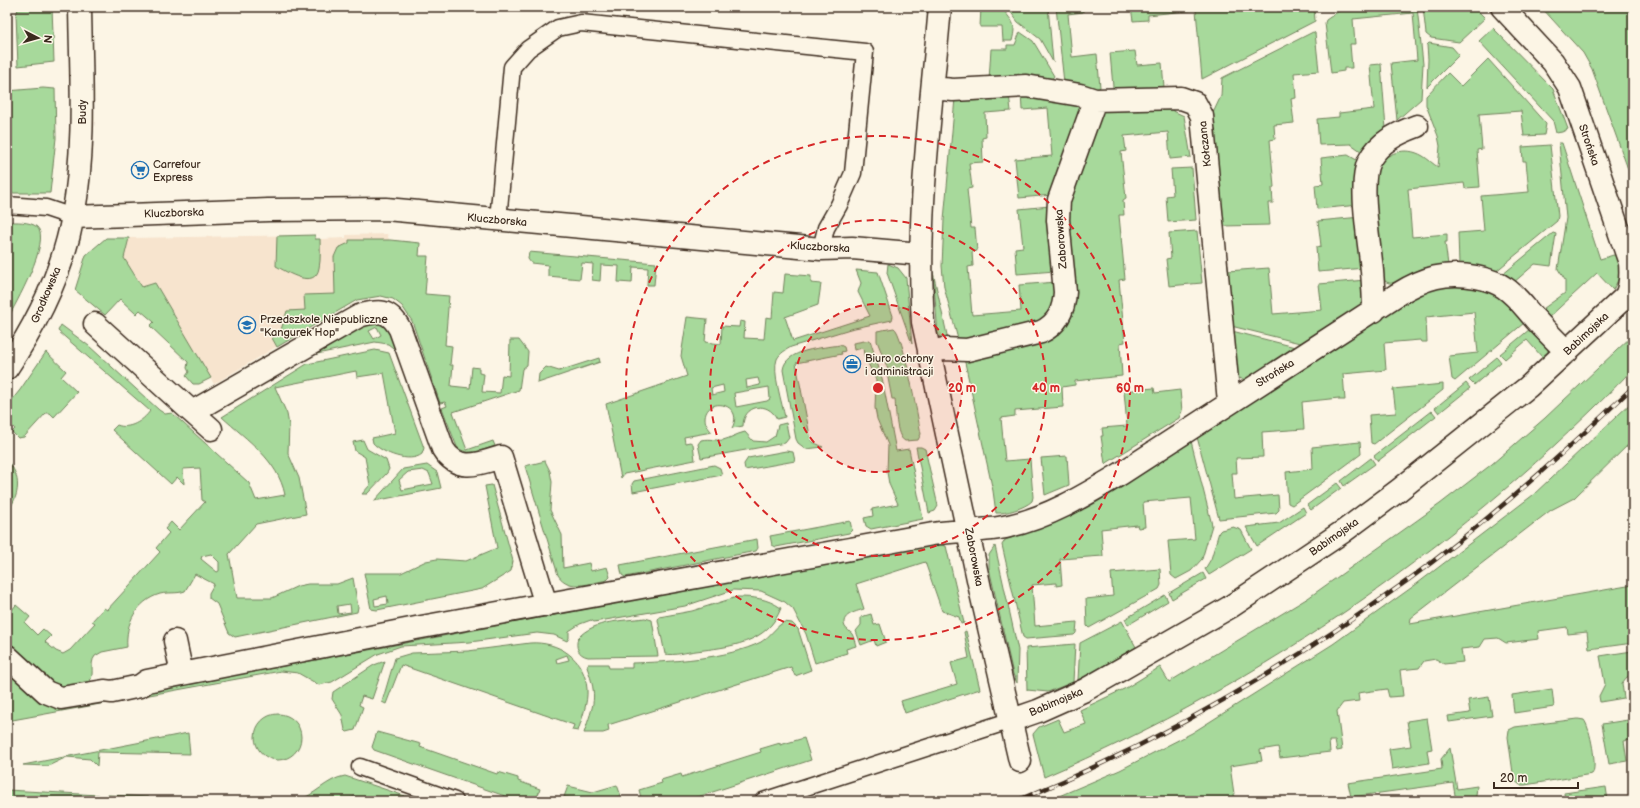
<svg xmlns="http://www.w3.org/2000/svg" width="1640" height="808" font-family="'Balsamiq Sans',sans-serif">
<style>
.built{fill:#f7e4ce}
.green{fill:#a7d99b;stroke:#71825c;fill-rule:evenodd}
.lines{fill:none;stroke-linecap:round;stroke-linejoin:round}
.lane-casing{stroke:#3b2a1e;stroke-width:19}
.street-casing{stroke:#3b2a1e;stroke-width:25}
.lane{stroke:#fcf5e5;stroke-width:16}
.street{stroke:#fcf5e5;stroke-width:22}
.rail-casing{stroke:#3b2a1e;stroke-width:4.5}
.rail{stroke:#fcf5e5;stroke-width:3;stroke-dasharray:9;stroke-linecap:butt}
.ring{fill:none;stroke:#d62828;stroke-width:2;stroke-dasharray:7 5}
.labels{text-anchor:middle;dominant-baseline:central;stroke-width:3;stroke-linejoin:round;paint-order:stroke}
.street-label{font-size:11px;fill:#3b2a1e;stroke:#fcf5e5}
.poi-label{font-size:11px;fill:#3b2a1e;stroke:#fcf5e5;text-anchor:start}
.centre{fill:#d62828;stroke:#fcf5e5;stroke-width:2}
.ring-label{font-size:12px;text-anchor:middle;font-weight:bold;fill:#d62828;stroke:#fcf5e5;stroke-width:3;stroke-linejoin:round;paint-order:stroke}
</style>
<rect width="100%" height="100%" fill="#fcf5e5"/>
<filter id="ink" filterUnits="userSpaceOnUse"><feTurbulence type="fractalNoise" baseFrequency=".025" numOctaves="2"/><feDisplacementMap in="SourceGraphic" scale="8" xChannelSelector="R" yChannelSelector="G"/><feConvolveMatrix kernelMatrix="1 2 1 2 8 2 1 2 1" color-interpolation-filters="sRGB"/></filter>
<g filter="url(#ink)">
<path class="built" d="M 387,234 L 402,272 L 214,384 L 155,283 L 142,287 L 124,258 L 129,238 L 315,235 L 315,239 L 320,239 L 346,238 L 346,235 Z"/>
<path class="green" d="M 52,7 L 54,62 L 18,66 L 16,15 L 18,9 Z
M 981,7 L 1001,7 C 1012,22 1017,22 1012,41 L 1003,41 L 1002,27 L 980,27 Z
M 1007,7 L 1048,7 L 1053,62 L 1040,39 L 1018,22 Z
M 1056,7 L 1083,7 L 1083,12 L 1068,14 L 1072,57 L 1097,54 L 1100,87 L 1098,90 L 1064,83 Z
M 1131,7 L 1314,7 L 1315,21 L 1202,79 L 1196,10 L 1148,15 L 1148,20 L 1133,21 Z
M 1345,7 L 1417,7 L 1423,64 L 1421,99 L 1397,120 L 1391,63 L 1417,60 L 1413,13 L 1353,19 L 1355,44 L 1350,44 L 1352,68 L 1344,68 L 1344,71 L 1331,73 L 1325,23 L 1326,20 Z
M 1423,7 L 1474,7 L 1485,18 L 1459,42 L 1431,38 L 1426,34 Z
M 1541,7 L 1633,7 L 1633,183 L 1592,69 L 1583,53 Z
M 1493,28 L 1553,89 L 1568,129 L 1562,132 L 1556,133 L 1553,121 L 1479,41 Z
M 1020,32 L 1033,41 L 1054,76 L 1050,81 L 989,80 L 991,49 L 1007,49 L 1007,45 L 1015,45 Z
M 1313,32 L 1315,33 L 1319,71 L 1294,73 L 1296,98 L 1291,99 L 1294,123 L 1274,125 L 1275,139 L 1270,140 L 1274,187 L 1272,188 L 1273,203 L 1268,203 L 1270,225 L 1223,226 L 1213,113 L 1221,96 L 1222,78 Z
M 1429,43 L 1452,47 L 1459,55 L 1427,87 L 1428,59 L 1427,45 Z
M 1135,51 L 1137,65 L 1162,63 L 1164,87 L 1115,90 L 1113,87 L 1110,53 Z
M 1488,59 L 1546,124 L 1544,135 L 1524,136 L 1521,111 L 1479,114 L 1482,149 L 1477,150 L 1480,187 L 1465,188 L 1464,183 L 1408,189 L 1412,237 L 1447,234 L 1447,242 L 1445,242 L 1448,265 C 1438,265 1429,266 1420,270 C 1404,276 1389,296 1378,271 L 1374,166 C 1388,154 1404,145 1423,156 C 1428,159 1433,164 1438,167 L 1440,146 L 1438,136 L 1426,105 L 1426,96 L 1448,73 L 1461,86 Z
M 1381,64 L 1386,129 L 1365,154 L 1351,144 L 1319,145 L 1317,119 L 1339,117 L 1339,113 L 1374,109 L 1370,65 Z
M 43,88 L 55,89 L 56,138 L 50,193 L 7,193 L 7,91 Z
M 1021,93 L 1084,107 L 1052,195 L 1019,198 L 1015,159 L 1052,156 L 1048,108 L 1022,110 Z
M 1009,94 L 1011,111 L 985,113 L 986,137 L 982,138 L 983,162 L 969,163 L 972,188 L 967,189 L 971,228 L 975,228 L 977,251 L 972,252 L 973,266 L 968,267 L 972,315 L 1021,311 L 1019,285 L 1056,282 L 1059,292 L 1045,322 L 959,343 L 944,287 L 942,266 L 944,220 L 955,98 Z
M 1169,109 L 1184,116 L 1191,157 L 1170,159 L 1168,132 L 1124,136 L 1126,151 L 1121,152 L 1126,198 L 1123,200 L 1124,215 L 1119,215 L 1125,279 L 1119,280 L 1125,342 L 1120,343 L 1122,376 L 1075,381 L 1075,385 L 1062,387 L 1063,407 L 1015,411 L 1015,416 L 1001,418 L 1005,461 L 1030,459 L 1033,497 L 1032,501 C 1025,508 1005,514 996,513 L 993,491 L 964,358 L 1053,332 L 1066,211 L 1100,111 Z
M 1559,143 L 1562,143 L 1600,259 L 1617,254 L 1621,274 L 1613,290 L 1597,273 L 1547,319 L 1540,311 L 1565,293 L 1565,280 L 1558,269 L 1566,218 Z
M 1550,145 L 1558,216 L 1557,221 L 1495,272 L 1459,264 L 1458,233 L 1484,231 L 1481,196 L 1529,192 L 1526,161 L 1523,161 L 1522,147 Z
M 1348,155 L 1360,162 L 1359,205 L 1317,209 L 1315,185 L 1323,184 L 1321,158 Z
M 1192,168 L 1196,220 L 1168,222 L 1166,196 L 1173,195 L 1171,169 Z
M 1050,206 L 1055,271 L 1017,274 L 1015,248 L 1023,247 L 1019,209 Z
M 1361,217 L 1365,268 L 1318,272 L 1316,247 L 1321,246 L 1318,221 Z
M 7,222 C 15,222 30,221 37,227 C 52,240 15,305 7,320 Z
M 1197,231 L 1202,283 L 1169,286 L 1166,259 L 1171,258 L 1169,233 Z
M 1553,233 L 1556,234 L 1551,266 L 1535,264 L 1513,283 L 1502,275 Z
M 315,235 L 315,239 L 320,239 C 320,248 321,259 319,268 C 315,290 287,272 276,266 L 277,236 Z
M 106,238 L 129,238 L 124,258 L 142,287 L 155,283 L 211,378 L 199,384 L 193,384 L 186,376 L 189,372 L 187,368 L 188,362 L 150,326 L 154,322 L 140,310 L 136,314 L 120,299 L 105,315 L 75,290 L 86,255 Z
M 349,240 L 390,240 L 420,243 L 419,256 L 428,256 L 425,294 L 449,296 L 445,345 L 452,346 L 450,365 L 453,365 L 451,386 L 470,388 L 472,367 L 479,368 L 479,373 L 484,374 L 482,392 L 500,393 L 502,375 L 509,376 L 510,340 L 519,340 L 528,352 L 527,365 L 522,369 L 519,390 L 453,412 L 467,450 L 493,441 L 495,446 C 483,450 468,457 457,447 L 442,408 L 447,406 L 445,402 L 440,403 L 412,321 L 402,306 L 393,299 L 381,296 L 357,300 L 277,347 L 272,338 L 280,333 L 287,311 L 305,310 L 304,295 L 335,294 L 334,257 L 338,248 L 349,243 Z
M 529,252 L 656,263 L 654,285 L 647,285 L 648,268 L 633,267 L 632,283 L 618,282 L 619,266 L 601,265 L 600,281 L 592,280 L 593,264 L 582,263 L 580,279 L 548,276 L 548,265 L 531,263 L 528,259 Z
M 888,264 L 898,268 L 906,278 L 912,344 L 887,273 Z
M 1269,268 L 1273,314 L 1322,310 L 1319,284 L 1366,280 L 1365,295 L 1359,308 L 1304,344 L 1231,326 L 1227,271 Z
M 856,270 L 878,272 L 893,316 L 892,320 L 850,329 L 791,347 C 786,350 780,353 777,359 C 772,371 782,404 785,417 L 777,419 C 768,400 743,405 743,426 L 732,428 C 745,404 707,395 705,418 C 705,424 708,428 712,432 L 684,437 L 685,443 L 690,442 L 693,444 L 695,460 L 624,474 L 621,478 L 606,404 L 687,376 L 681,356 L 687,317 L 707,319 L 705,342 L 721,344 L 722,326 L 739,327 L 740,321 L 745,322 L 744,338 L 764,339 L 766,317 L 772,318 L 774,292 L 783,293 L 785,274 L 811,276 L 811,283 L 821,284 L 818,305 L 785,317 L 793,341 L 870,316 L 858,292 L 861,283 ZM 758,378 L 760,385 L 747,388 L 746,380 ZM 723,385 L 724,392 L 712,395 L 711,388 ZM 769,387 L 770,399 L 767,401 L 736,407 L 734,393 Z
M 933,272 L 949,344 L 938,335 Z
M 1441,284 C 1485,285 1496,290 1524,323 L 1455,381 L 1452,379 L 1449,356 L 1478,353 L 1474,312 L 1426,317 L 1427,342 L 1421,342 L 1420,340 L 1384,343 L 1386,370 L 1343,374 L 1345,400 L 1339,400 L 1339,398 L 1302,402 L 1304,429 L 1262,432 L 1263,457 L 1236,458 L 1237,473 L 1232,473 L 1234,499 L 1278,495 L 1279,510 L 1276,513 L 1219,519 L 1197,437 L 1409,298 Z
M 376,322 C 390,327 392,338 397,351 L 388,344 L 375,342 L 312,355 L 360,326 ZM 377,327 L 381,335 L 374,339 L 369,331 Z
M 61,325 L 89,346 L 159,410 L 165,414 L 172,413 L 249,483 L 256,500 L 285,495 C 278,460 247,440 222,417 L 307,364 L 375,350 L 389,353 L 424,448 L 422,454 C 410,464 382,453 373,443 L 372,438 L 395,433 L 384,373 L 357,377 L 356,371 L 275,387 L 287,414 L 289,425 L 288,453 L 299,478 L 306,514 L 256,524 L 229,554 L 237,598 L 272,598 L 298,586 L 308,584 L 337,584 L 353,578 L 358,607 L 357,612 L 235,637 L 229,633 L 217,604 L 209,598 L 209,593 L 214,584 L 195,574 L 185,591 C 177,594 169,592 160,594 C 137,601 125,623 127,647 L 102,652 L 95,656 C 88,665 97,676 87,684 L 65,689 L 54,687 L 7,645 L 7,608 L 11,611 L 16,605 L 30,617 L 25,623 L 37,635 L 43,629 L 51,636 L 45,642 L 56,651 L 63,654 L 70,650 L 95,623 L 92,621 L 104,608 L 107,610 L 160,552 L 156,548 L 169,533 L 165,529 L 171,522 L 179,530 L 205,502 L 202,500 L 200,468 L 183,469 L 184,484 L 177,477 L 171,484 L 112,430 L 117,425 C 129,430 143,421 150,411 L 58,331 ZM 211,554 L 219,562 L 219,571 L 217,572 L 201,559 L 202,556 ZM 350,604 L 351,612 L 338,614 L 337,606 Z
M 894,328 C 903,332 918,419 921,434 L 918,440 L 905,441 C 895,436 896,408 895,399 L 892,399 L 887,373 L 889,372 L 877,341 L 877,331 Z
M 1530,329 L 1548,347 L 1548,352 L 1542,357 L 1527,340 L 1505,359 L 1500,354 Z
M 1232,331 L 1299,348 L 1247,380 L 1238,378 Z
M 1633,335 L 1633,369 C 1465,542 1266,682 1044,777 L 1033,734 L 1039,727 L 1058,719 L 1064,732 L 1086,724 L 1080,710 L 1126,688 L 1160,667 L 1169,682 L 1308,598 L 1440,504 L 1492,464 L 1545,418 Z
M 870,340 L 882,378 L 896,451 L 909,449 L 923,519 L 871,529 L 866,526 L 864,518 L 873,516 L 872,509 L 898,504 L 889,484 L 887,472 L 888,445 L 877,419 L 875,408 L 876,380 L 864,355 L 863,348 L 854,350 L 853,343 Z
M 840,345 L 844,347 L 845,351 L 841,352 L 842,354 L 796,363 L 811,441 L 823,447 L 806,449 L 798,443 L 796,439 L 783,370 C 785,349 823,348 840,345 Z
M 46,352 L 66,371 L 61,377 L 77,392 L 54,417 L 50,413 L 46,413 L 24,437 L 18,438 L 12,432 L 15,429 L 7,421 L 7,406 L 20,390 Z
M 1497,357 L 1501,362 L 1474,385 L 1469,380 Z
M 599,358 L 600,362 L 538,383 L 539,374 L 546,367 L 559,371 Z
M 1466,383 L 1470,388 L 1439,413 L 1435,408 Z
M 1443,384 L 1443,390 L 1374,444 L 1371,443 L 1369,415 L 1396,413 L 1393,389 Z
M 1154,388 L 1155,393 L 1180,390 L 1182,411 L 1179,418 L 1105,464 L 1101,436 L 1103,436 L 1102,428 L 1127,426 L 1124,391 Z
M 1633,401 L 1633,440 L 1574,498 L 1551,510 L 1411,618 L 1410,624 L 1633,585 L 1633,643 L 1589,649 L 1587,632 L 1568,634 L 1567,627 L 1538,631 L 1539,639 L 1506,643 L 1498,638 L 1485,639 L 1480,647 L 1461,649 L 1463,662 L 1444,664 L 1436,659 L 1424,661 L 1419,668 L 1400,670 L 1403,696 L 1389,697 L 1387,689 L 1358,693 L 1359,701 L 1343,703 L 1337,711 L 1342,750 L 1337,751 L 1335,741 L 1329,741 L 1330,752 L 1280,758 L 1278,747 L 1260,750 L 1262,761 L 1230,766 L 1235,801 L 1052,801 L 1052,799 L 1120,770 L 1192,733 L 1333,644 L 1418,583 L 1533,495 Z
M 1432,411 L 1436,416 L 1378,461 L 1374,456 Z
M 786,423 L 789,438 L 785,443 L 701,458 L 698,444 L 701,440 C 710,438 716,441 723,440 C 731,438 736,434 745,432 L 753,441 L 766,442 L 775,436 L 778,425 Z
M 363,440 L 367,449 L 386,460 L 389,469 L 387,473 L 367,494 L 362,494 L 370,485 L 365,457 L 355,451 L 353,442 Z
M 1191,441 L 1212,525 L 1202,559 L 1191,571 L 1176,579 L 1171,575 L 1168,541 L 1195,539 L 1191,498 L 1143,502 L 1145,527 L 1138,528 L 1137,525 L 1101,529 L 1103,556 L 1060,559 L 1062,585 L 1056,586 L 1056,583 L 1032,585 L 1035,626 L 1077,622 L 1076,633 L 1074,635 L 1026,639 L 1023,637 L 1002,545 L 1005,540 L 1033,530 L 1096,501 Z
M 1360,442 L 1361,454 L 1292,505 L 1288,503 L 1286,472 L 1313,469 L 1312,447 Z
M 916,447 L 921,447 L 925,449 L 938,506 L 935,511 L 929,513 Z
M 786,451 L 793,452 L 795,461 L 745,470 L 744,464 L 748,458 Z
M 1067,456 L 1069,485 L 1045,495 L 1041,458 Z
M 1371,458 L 1375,464 L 1344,486 L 1341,481 Z
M 7,461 C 22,475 20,497 7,511 Z
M 545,461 L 550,471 L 552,482 L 550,510 L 562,535 L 563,568 L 589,563 L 591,571 L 607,567 L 610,577 L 607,580 C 591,583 569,592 558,575 L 525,466 Z
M 427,465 L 437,472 L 441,488 L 374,501 L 403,469 ZM 423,470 L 429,473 L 433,484 L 402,490 L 399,480 L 408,472 Z
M 714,465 L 720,468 L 722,475 L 633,492 L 632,484 L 634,481 Z
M 1337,483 L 1341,488 L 1311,510 L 1307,505 Z
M 492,485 L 513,561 L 511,571 L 482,589 L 377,610 L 371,609 L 364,573 L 401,573 L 426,561 L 437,559 L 466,561 L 497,548 L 485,486 ZM 387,596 L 388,604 L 375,606 L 374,599 Z
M 1303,507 L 1306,513 L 1257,546 L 1246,527 L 1279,523 Z
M 850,521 L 852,530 L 849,533 L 776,547 L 772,545 L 770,536 Z
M 1233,527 L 1241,530 L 1251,549 L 1209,575 L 1205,569 L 1211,559 L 1219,532 L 1221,530 Z
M 757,539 L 758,548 L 756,551 L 625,577 L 622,575 L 620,565 Z
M 935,543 L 946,546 L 964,623 L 961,624 L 959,617 L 942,611 L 925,562 L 856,584 L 864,609 C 855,612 840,615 845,627 C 847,630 850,631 852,634 C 854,637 855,643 856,646 L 846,649 L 847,653 L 815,663 L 806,634 L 793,609 L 785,602 L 761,591 L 733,590 L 685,606 L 594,622 L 591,620 L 580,624 L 569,631 L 569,638 L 567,641 L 554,635 L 537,633 L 470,642 L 401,646 L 378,654 L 332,682 L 319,685 L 298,673 L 281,671 L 7,721 L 7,668 L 72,706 Z
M 995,546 L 1018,650 L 1017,683 L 1013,674 L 989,568 L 989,555 Z
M 1160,569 L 1161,585 L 1159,589 L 1089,628 L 1087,626 L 1086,599 L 1113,596 L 1111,573 Z
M 1203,573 L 1206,579 L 1172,599 L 1169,593 Z
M 1165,595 L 1168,601 L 1128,625 L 1125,619 Z
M 737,597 C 753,597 767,598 781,608 C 768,644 728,647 696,651 C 687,652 674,656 665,654 L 658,620 L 659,617 L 692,611 Z
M 871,614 L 874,625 L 880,624 L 886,642 L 876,646 L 874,640 L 861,645 L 856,631 L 861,625 L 861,617 Z
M 645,618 L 652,620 L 658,656 L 588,657 C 578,655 575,647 578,638 C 594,620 623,621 645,618 Z
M 1122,621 L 1136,647 L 1078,680 L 1080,643 Z
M 784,622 L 792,623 L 798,629 L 811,670 L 795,676 L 791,667 L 608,725 L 609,731 L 603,733 L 584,733 C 594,703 598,698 587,667 L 588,664 L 608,664 L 609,668 L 632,668 L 632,663 C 669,662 728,659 761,642 C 770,637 775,627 784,622 Z
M 966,631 L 980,689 L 905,713 L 901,701 L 957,684 L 951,663 L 969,658 L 964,632 Z
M 530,643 C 558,641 585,658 587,689 C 588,703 582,718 578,731 L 572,730 L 574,725 L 401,665 L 386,704 L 382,702 L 395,658 L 412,653 L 468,651 ZM 567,655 L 569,660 L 557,663 L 556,659 Z
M 1075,644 L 1073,682 L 1048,692 L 1027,690 L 1026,648 Z
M 1632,651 L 1633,676 L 1627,677 L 1622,683 L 1624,698 L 1600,702 L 1599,696 L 1605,684 L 1600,656 Z
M 385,661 L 372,699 L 362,696 L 359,705 L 363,707 L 355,730 L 347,732 L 345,730 L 342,715 L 332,699 L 333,692 L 374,665 Z
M 1552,689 L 1554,707 L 1514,713 L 1512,695 Z
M 1489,697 L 1492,716 L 1449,722 L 1448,716 L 1470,713 L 1468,700 Z
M255 737a23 23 0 1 1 46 0a23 23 0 1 1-46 0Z
M 1427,718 L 1432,749 L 1427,750 L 1429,763 L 1392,769 L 1389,749 L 1411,746 L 1407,721 Z
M 1578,719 L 1584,720 C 1590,727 1598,768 1592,774 L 1525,785 L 1520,785 L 1514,780 L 1508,737 L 1509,730 L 1515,727 Z
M 1628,720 L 1630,740 L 1624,741 L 1627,761 L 1609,764 L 1602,724 Z
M 377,732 L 421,744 L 420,747 L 497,774 L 498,772 L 518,778 L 518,781 L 540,789 L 536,801 L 519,801 L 374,750 L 372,747 Z
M 188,733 L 190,754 L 98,752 L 97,766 L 90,759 L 67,757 L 48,766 L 23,765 Z
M 804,738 L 811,760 L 685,801 L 642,801 L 639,790 L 662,783 L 661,780 L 681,774 L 682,777 L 761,752 L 760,749 L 780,743 L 780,745 Z
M 1450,748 L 1457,789 L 1477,786 L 1476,796 L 1472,801 L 1456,801 L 1453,783 L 1351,797 L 1348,783 L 1442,769 L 1441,759 Z
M 345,776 L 420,801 L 358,801 L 355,796 L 343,801 L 296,801 C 315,796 326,779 345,776 Z
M 617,785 L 621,796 C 602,802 583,803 564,797 L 568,786 L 593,792 Z
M 1606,787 L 1608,801 L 1565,801 L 1564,793 Z
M 7,790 L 99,795 L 98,801 L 7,801 Z
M 107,795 L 148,797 L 148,801 L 106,801 Z
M 157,798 L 216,801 L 157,801 Z"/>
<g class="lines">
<defs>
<path id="lane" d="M 7,205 L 46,208 L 73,217
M 498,220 L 512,67 L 528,49 L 558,28 L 581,23 L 865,52 L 853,173 L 839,205 L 826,228 L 821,249
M 360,767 L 455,801
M 763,801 L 1012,720"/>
<path id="street" d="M 940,7 C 931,111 916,217 923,322 L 981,593 L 1020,761
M 933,88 L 953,90 L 1026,86 L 1080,95 L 1095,100 L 1181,98 L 1195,103 L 1202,116 L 1229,402
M 73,217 L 268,210 L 386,209 L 821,249 L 852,248 L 921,254
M 1374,311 C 1374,297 1373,284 1372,271 C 1370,245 1358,183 1369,161 C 1379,142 1398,133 1417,126
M 95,324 L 192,412 L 359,316 C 379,310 389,309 400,329 L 443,449 C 458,473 479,464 501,457 L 546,605
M 929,352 L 944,349 L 967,350 L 1041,332 C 1058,324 1064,310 1065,292 L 1058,220 L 1059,200 L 1095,100
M 7,368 C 38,322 63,271 73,216 C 86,147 81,77 80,7
M 192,412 L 211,429
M 175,641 L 182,674 L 416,628 L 933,534 C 958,530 985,532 1009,526 C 1050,517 1087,494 1122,473 L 1398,294 C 1424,278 1446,271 1476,277 C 1486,279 1497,282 1505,288 C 1517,296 1525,308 1535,319 C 1545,330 1556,341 1567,352
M 7,656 L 46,692 L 61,698 L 104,691 L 112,692 L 140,686 L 147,681 L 182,674
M 1012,720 L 1038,711 L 1085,690 L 1230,607 L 1344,531 L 1399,490 L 1528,387 L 1626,296 C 1631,285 1631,275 1630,263 L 1570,88 L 1553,62 L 1502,7"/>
</defs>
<use href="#lane" class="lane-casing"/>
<use href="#street" class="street-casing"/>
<use href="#lane" class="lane"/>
<use href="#street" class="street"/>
<defs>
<path id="rail" d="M 1016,801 C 1155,745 1287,668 1408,580 C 1488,522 1562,455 1633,387"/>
</defs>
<use href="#rail" class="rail-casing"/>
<use href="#rail" class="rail"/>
</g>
</g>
<circle cx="878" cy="388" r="84" fill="#d62828" fill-opacity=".12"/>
<g class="ring">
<circle cx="878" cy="388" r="84"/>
<circle cx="878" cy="388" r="168"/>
<circle cx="878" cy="388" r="252"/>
</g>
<defs>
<symbol id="supermarket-ring" viewBox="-11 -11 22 22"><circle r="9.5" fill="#fcf5e5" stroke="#1f6fb2" stroke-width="1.5"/><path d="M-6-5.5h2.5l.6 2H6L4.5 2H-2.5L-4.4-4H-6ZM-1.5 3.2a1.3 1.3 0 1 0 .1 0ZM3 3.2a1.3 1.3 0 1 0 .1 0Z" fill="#1f6fb2"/></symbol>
<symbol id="school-ring" viewBox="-11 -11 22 22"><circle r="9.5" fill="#fcf5e5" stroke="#1f6fb2" stroke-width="1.5"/><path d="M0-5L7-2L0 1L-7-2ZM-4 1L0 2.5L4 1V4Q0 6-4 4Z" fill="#1f6fb2"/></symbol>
<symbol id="office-ring" viewBox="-11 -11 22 22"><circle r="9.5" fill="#fcf5e5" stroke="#1f6fb2" stroke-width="1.5"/><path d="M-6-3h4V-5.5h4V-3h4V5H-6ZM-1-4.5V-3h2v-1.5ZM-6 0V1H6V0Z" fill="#1f6fb2"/></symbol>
</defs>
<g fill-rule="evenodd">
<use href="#supermarket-ring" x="130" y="160" width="20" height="20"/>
<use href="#school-ring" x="237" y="315" width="20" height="20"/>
<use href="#office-ring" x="842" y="354" width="20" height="20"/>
</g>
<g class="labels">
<g class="street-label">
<text transform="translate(82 112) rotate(-90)">Budy</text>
<text transform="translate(1205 144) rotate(-96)">Kołczana</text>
<text transform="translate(1589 145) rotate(71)">Strońska</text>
<text transform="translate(174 213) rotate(-2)">Kluczborska</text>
<text transform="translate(497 220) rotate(5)">Kluczborska</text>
<text transform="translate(1061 239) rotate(-94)">Zaborowska</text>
<text transform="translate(820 247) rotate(3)">Kluczborska</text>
<text transform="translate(46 295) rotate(-67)">Grodkowska</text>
<text transform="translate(1586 334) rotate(-43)">Babimojska</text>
<text transform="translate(1275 373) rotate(-32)">Strońska</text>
<text transform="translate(1334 537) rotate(-35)">Babimojska</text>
<text transform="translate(974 557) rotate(79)">Zaborowska</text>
<text transform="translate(1056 702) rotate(-23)">Babimojska</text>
</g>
<g class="poi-label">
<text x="153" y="164">Carrefour<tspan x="153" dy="13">Express</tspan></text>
<text x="260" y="319">Przedszkole Niepubliczne<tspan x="260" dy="13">"Kangurek Hop"</tspan></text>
<text x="865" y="358">Biuro ochrony<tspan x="865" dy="13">i administracji</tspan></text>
</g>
</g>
<circle cx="878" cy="388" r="6" class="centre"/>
<g class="ring-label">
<text x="962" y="392">20 m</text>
<text x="1046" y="392">40 m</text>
<text x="1130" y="392">60 m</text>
</g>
<rect width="1640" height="808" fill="none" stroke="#fcf5e5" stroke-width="24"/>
<rect x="12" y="12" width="1616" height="784" fill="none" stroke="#3b2a1e" stroke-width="1.5" filter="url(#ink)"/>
<g transform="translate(38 38) rotate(96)" stroke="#fcf5e5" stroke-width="3" paint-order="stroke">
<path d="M0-3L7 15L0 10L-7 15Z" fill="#3b2a1e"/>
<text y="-6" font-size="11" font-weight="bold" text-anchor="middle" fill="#3b2a1e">N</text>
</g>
<path d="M1494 782v6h84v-6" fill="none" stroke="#3b2a1e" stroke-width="2"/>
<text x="1500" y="782" font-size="12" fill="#3b2a1e" stroke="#fcf5e5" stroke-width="3" paint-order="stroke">20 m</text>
</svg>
